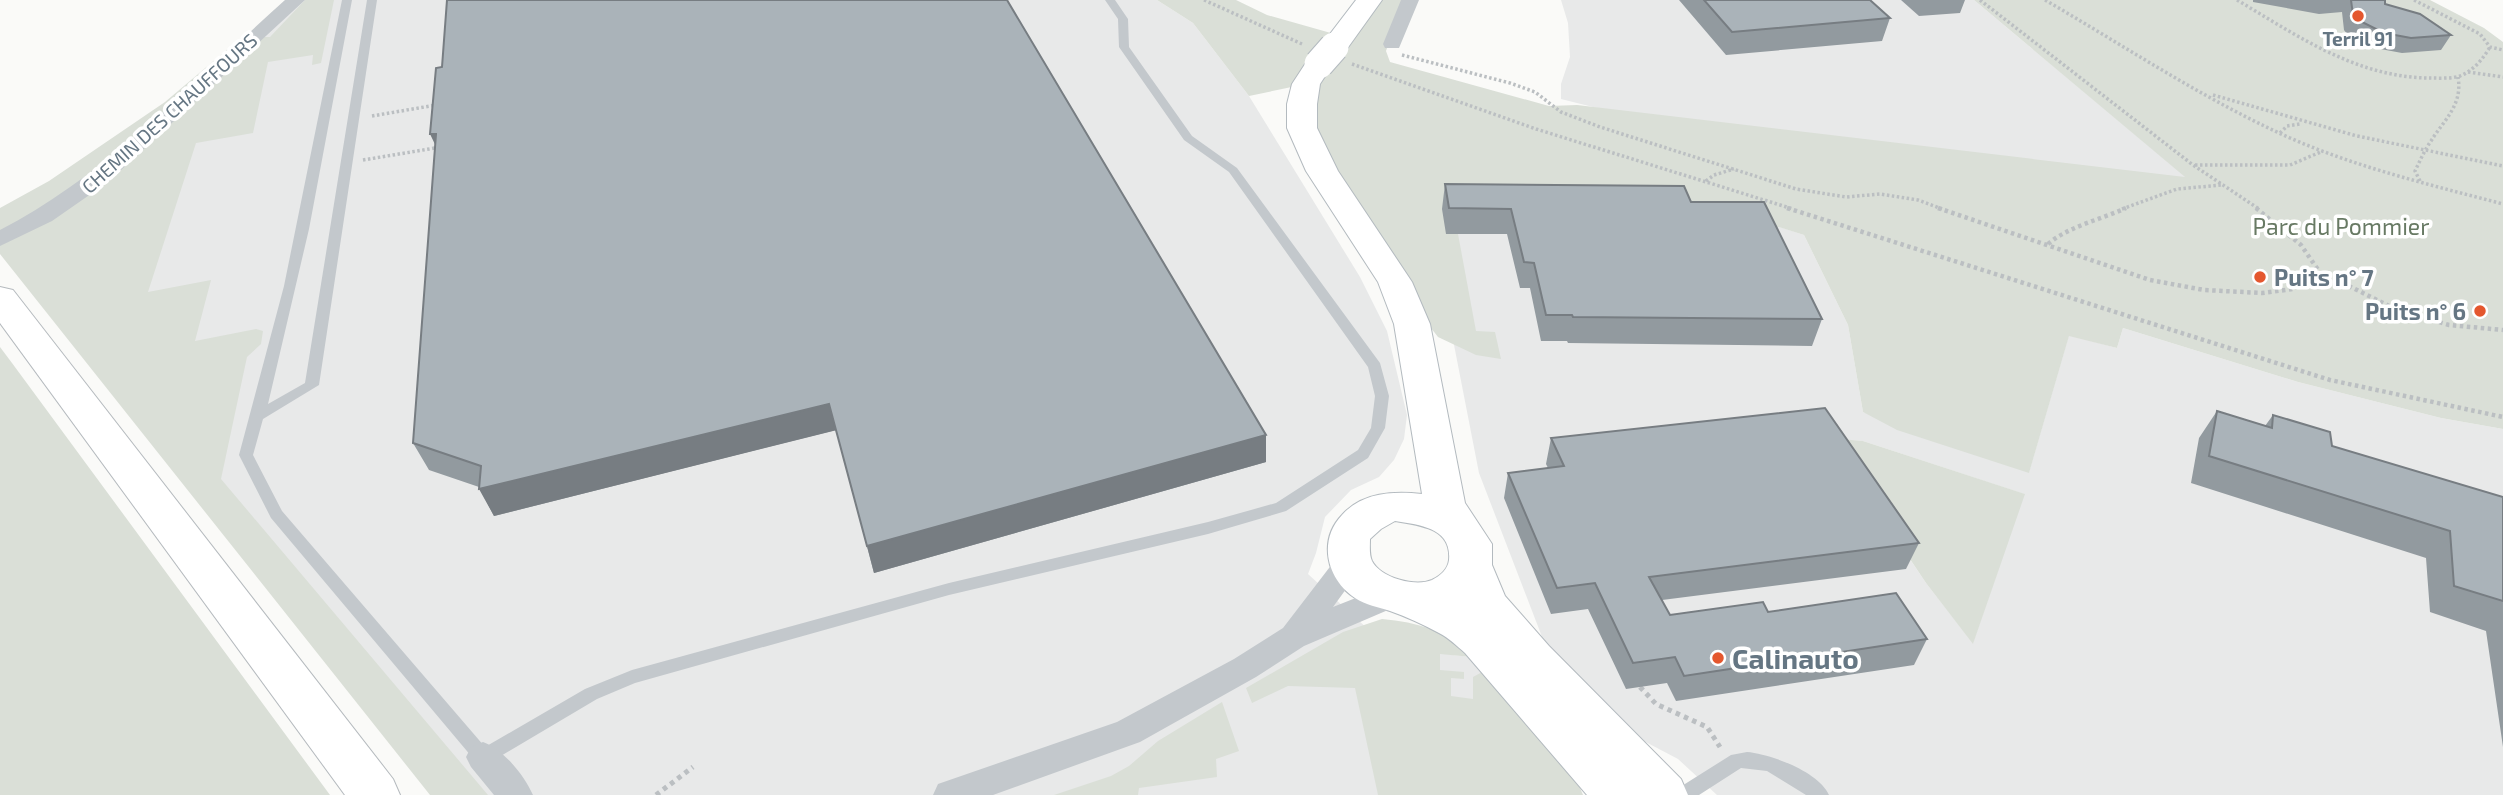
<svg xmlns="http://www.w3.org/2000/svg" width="2503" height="795" font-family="'Exo 2',sans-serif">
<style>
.built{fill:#e8e9e9;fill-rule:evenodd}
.green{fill:#dadfd7}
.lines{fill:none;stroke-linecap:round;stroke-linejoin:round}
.secondary-casing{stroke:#b3babf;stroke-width:2}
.primary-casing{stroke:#b5babe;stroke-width:2}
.path-far2{stroke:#bbbfc2;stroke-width:3.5;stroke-dasharray:2.5 2.5;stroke-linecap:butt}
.path-far1{stroke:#bbbfc2;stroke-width:4.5;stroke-dasharray:3.5 3.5;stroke-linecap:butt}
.path{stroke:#bbbfc2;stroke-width:5;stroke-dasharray:4.5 4.5;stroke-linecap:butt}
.service{fill:#c3c8cc;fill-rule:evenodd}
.minor{fill:#c3c8cc;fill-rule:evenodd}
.secondary{fill:#fff;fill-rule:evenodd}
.primary{fill:#fff;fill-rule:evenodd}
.secondary-bridge-casing{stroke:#b3babf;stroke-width:31;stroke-linecap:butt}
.secondary-bridge{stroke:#fff;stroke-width:29}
.wall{fill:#929a9f}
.shaded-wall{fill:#777d82}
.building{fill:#aab3b9;stroke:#777d82;stroke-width:2}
.poi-dot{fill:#e4572e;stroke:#fff;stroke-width:2.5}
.labels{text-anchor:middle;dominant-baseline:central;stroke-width:7;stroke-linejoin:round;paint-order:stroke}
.far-poi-label{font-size:19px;font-weight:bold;fill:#657683;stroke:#fff}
.far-street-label{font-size:19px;fill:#657683;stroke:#fff}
.park-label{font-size:23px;fill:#687a64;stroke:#fff}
.poi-label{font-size:23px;font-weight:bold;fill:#657683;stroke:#fff;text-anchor:start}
.near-poi-label{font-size:28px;font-weight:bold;fill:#657683;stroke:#fff;text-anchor:start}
</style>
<rect width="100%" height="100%" fill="#fafaf8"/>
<path class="built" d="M 296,0 L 1157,0 L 1193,23 L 1249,96 L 1360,277 L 1387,331 L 1407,415 L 1404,439 L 1394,460 L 1379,477 L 1351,490 L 1325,517 L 1316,553 L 1308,574 L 1369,630 L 1453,655 L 1472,657 L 1484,671 L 1505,795 L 483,795 L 28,254 Z
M 1561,0 L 1974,0 L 2187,178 L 1609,111 L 1561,99 L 1561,84 L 1570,57 L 1568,23 Z
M 1424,191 L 1680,193 L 1804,235 L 1848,325 L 1863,412 L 2029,472 L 2069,335 L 2117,348 L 2123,328 L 2298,382 L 2441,418 L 2503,429 L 2503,795 L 1717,795 L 1678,759 L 1640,739 L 1549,655 L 1479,473 ZM 1829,439 L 1863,441 L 2024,494 L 1973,643 L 1926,583 Z"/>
<path class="green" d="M 305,0 L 334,0 L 321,63 L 312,65 L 313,55 L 268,62 L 253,133 L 196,143 L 148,292 L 211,280 L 195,341 L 256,329 L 263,331 L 261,344 L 247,357 L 221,479 L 488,795 L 430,795 L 0,254 L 0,208 L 49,181 L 165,102 L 242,37 L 249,37 L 44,216 L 261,37 L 270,37 Z
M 1157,0 L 1236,0 L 1267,15 L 1352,39 L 1378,0 L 1404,0 L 1386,51 L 1390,62 L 1549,106 L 1577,105 L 2185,177 L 1974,0 L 2430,0 L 2484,28 L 2503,42 L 2503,429 L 2441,418 L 2298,382 L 2123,328 L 2117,348 L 2069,336 L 2029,473 L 1897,430 L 1863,412 L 1848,325 L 1804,235 L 1779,227 L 1458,234 L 1476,331 L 1495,332 L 1501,359 L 1476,355 L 1438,337 L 1424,319 L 1409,279 L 1350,188 L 1335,190 L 1322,171 L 1306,84 L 1249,96 L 1193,23 Z
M 0,347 L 12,363 L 330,795 L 0,795 Z
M 1829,438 L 1863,441 L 2025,494 L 1973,644 L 1926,583 Z
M 1382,619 C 1418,622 1447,631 1472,657 L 1440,654 L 1440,670 L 1464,672 L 1464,679 L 1451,678 L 1451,696 L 1473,699 L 1473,677 L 1484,671 L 1573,771 L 1583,795 L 1378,795 L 1355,688 L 1288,686 L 1252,703 L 1246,688 L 1343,632 Z
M 1222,702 L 1239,751 L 1216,759 L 1217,777 L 1139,788 L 1138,795 L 1054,795 L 1111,776 L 1129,766 L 1158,741 Z"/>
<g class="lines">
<defs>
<path id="secondary" d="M 1356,0 L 1382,0 L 1344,53 L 1334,55 L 1324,53 L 1320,47 Z
M 1319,56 L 1329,58 L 1333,64 L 1320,84 L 1317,104 L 1317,128 L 1338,171 L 1412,282 L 1430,324 L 1465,503 L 1492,544 L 1492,565 L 1505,596 L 1549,646 L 1681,779 L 1688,795 L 1587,795 L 1465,653 C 1457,646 1449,638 1439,633 C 1424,625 1407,617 1390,611 C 1378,607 1366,605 1355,598 C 1326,579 1318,540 1342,515 C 1362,492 1394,491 1422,494 L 1394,324 L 1378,282 L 1306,171 L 1287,128 L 1287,104 L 1292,84 L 1309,58 ZM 1395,521 C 1420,525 1452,528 1449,560 C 1448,569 1440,576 1432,580 C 1415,587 1381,578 1372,561 C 1369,555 1370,546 1370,539 L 1381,529 Z"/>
<path id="primary" d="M 0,287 L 13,290 L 393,779 L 400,795 L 345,795 L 0,323 Z"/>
</defs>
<use href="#secondary" class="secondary-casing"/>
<use href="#primary" class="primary-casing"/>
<path class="path-far2" d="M 1204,0 L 1302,44
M 1980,0 L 2193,165 L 2259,209
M 2045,0 C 2126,47 2205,100 2290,138 C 2359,168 2431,185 2503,204
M 2237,0 C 2296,35 2356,77 2428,78 C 2438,78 2450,79 2460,76 C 2473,71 2483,59 2490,47
M 2414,0 L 2480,34 L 2490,47 L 2503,50
M 1402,55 L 1510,83 L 1535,92 L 1561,112 L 1600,127 L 1796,189 L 1846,197 L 1880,194 L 1918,200 L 1942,209
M 1352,64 L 1536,129 L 1793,209
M 2468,72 L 2503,77
M 2213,95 L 2357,136 L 2503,166
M 372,116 L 436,105
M 2280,133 L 2287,126 L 2300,124
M 363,160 L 441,147
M 2195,165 L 2290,165 L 2323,151
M 1706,181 L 1714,175 L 1734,169
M 2420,181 L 2415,171 C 2420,161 2424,151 2431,141 C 2444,120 2463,105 2458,77
M 2122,209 L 2177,189 L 2222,185"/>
<path class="path-far1" d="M 1787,208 L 2330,380 L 2503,417
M 1938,208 L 2150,280 L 2204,290 L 2262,293 L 2293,289 L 2305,281 L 2326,280 L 2349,286 L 2397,310 L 2449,325 L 2503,330
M 2256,208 L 2301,245 L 2325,280
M 2048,244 C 2069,226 2100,220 2126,208"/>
<path class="path" d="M 1640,687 L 1656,704 L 1707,727 L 1720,747
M 656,795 L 693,767"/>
<path class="service" d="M 342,0 L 352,0 L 309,229 L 268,404 L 305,383 L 367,0 L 377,0 L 319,385 L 263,419 L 253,455 L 282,511 L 485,747 L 585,689 L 632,670 L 949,583 L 1208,522 L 1276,503 L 1358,450 L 1371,428 L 1375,396 L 1368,367 L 1229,172 L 1184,140 L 1119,47 L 1118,19 L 1105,0 L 1115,0 L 1128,19 L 1129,47 L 1192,136 L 1237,168 L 1380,363 L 1389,396 L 1385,428 L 1368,458 L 1286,511 L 1208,534 L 949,595 L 635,683 L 597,699 L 489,763 L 483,765 L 477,763 L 271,518 L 239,455 L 284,286 Z
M 1747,752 C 1771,754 1819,772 1829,795 L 1806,795 L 1767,771 L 1741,768 L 1699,795 L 1675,795 L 1677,789 L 1731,755 Z"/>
<path class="minor" d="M 285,0 L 305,0 L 108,182 L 52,221 L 0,246 L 0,230 C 107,175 196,80 285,0 Z
M 1401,0 L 1419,0 L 1399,48 L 1385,48 L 1383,44 Z
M 1350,552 L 1361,555 L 1365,563 L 1333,607 L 1391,584 L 1402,588 L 1406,596 L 1402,604 L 1304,646 L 1256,677 L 1140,742 L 993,795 L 933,795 L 938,784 L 1117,722 L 1234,659 L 1283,628 L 1339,555 Z
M 483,742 C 504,750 524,775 533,795 L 494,795 L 471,767 L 466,757 L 471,747 Z"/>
<use href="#secondary" class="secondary"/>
<use href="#primary" class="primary"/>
<defs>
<path id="secondary-bridge" d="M 1319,64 L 1334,47"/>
</defs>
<use href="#secondary-bridge" class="secondary-bridge-casing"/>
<use href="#secondary-bridge" class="secondary-bridge"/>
</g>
<path class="wall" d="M 1679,0 L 1870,0 L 1890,18 L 1882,41 L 1726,55 Z
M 1901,0 L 1965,0 L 1960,13 L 1919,16 Z
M 2253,0 L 2385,0 L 2385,4 L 2451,35 L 2441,50 L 2402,53 L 2375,48 L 2347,34 L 2344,30 L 2342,12 L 2319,14 L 2253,2 Z
M 436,146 L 1266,435 L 1266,462 L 874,573 L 836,430 L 494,516 L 479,487 L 429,470 L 413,443 Z
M 1445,184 L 1691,202 L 1822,319 L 1812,346 L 1568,343 L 1567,341 L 1541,341 L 1530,288 L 1520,288 L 1507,234 L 1446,234 L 1442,209 Z
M 2217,411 L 2265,426 L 2273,415 L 2332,446 L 2503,497 L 2503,747 L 2486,631 L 2430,612 L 2426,558 L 2191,483 L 2199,438 Z
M 1551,438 L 1919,543 L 1906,569 L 1662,600 L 1670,615 L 1768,612 L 1927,639 L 1914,665 L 1676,701 L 1667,683 L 1626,689 L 1588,609 L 1551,614 L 1504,498 L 1508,473 L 1548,468 L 1546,464 Z"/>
<path class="shaded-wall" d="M 430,134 L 436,134 L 442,159 Z
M 829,404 L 837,430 L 494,516 L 479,489 Z
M 1266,435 L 1266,462 L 874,573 L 867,546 Z"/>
<path class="building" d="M 447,0 L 1007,0 L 1266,435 L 867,546 L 829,404 L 479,489 L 481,466 L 413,443 L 436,134 L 430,134 L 436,68 L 442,67 Z
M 1704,0 L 1870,0 L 1890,18 L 1732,32 Z
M 2351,0 L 2385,0 L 2385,4 L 2420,14 L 2451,35 L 2411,38 L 2384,33 L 2356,19 L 2353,15 Z
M 1445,184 L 1684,186 L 1691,202 L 1764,202 L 1822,319 L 1573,317 L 1572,315 L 1546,315 L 1534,263 L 1524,262 L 1511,209 L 1449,208 Z
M 1825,408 L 1919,543 L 1649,577 L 1670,615 L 1763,602 L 1768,612 L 1896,593 L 1927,639 L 1684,676 L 1675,657 L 1633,663 L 1595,583 L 1557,588 L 1508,473 L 1564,466 L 1551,438 Z
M 2217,411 L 2272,428 L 2273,415 L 2330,432 L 2332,446 L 2503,497 L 2503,601 L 2454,586 L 2450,531 L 2209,456 Z"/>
<g class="poi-dot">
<circle cx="2358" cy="16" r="7"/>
<circle cx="2260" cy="277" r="7"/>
<circle cx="2480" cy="311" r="7"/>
<circle cx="1718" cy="658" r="7"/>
</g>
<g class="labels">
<g class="far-poi-label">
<text x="2358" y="38">Terril 91</text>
</g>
<g class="far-street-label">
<text transform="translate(169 113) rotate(-42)">CHEMIN DES CHAUFFOURS</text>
</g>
<g class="park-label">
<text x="2341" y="226">Parc du Pommier</text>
</g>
<g class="poi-label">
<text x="2274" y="277">Puits n° 7</text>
<text x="2466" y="311" text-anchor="end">Puits n° 6</text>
</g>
<g class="near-poi-label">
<text x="1732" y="658">Calinauto</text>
</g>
</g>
</svg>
